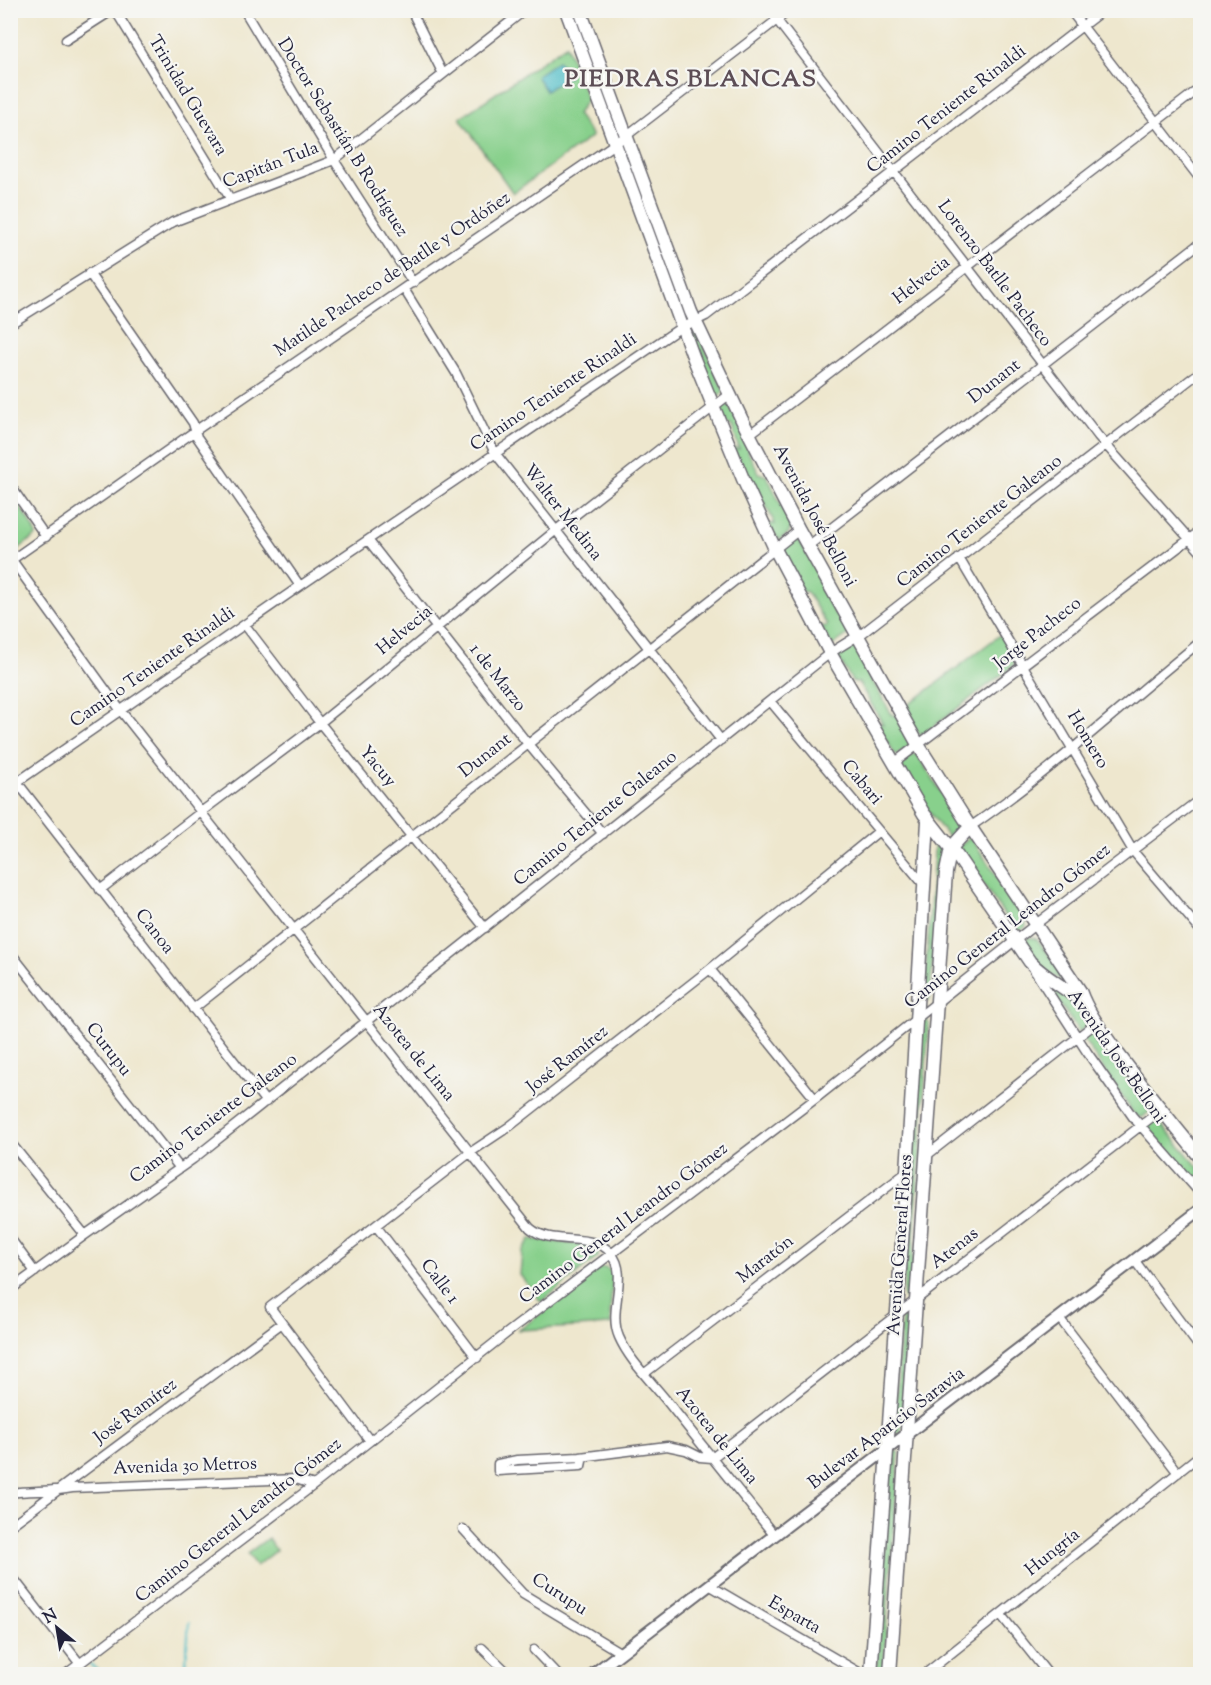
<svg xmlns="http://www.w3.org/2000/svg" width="1211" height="1685" font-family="'Sorts Mill Goudy',serif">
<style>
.green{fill:#88d08c;stroke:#557964;stroke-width:1.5}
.water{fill:#4fbdc7;stroke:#387081;stroke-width:1.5}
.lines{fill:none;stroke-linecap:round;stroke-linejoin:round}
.stream{stroke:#4fbdc7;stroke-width:2}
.minor-casing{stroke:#69676e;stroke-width:11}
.tertiary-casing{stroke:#69676e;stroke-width:14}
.secondary-casing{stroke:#69676e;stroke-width:15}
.minor{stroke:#fff;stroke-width:8}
.tertiary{stroke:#fff;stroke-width:10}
.secondary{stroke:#fff;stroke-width:12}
.labels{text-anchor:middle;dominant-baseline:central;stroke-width:4.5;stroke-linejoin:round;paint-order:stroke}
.street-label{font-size:18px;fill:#22223b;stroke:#f6f6f2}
.district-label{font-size:24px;font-weight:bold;letter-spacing:1.5px;fill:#5d4e56;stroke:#f6f6f2}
</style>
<rect width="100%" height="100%" fill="#f6f6f2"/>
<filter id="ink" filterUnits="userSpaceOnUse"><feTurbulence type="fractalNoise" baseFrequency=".0167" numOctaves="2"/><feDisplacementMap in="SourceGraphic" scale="12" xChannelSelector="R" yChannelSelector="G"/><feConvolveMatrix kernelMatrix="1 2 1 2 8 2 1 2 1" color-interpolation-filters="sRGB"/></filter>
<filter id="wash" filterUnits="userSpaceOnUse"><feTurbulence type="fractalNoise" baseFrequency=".008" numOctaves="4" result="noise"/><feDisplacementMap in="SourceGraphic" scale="24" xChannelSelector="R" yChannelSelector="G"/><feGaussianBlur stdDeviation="1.35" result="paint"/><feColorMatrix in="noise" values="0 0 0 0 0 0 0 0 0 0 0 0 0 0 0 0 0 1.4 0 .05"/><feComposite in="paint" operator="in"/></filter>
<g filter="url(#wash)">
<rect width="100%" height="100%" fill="#eee7ce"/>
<path class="green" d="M 566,45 L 587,99 L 577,114 L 592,136 L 513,193 L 460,118 Z
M 622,147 L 626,147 L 685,309 L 684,311 Z
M 697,329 L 724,391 L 717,398 L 715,398 L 688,332 Z
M 726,400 L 756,452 L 749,450 L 748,452 L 759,473 L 767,476 L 791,525 L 789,533 L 779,540 L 767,524 L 775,524 L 764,502 L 755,500 L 732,448 L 739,449 L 732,426 L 724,423 L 719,404 Z
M 11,493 L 35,530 L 36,536 L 11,554 Z
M 796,538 L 798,539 L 830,591 L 822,590 L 835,614 L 844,617 L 850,633 L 833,645 L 831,644 L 819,625 L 826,627 L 827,625 L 807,592 L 801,591 L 781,549 L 792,539 Z
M 1001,634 L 1014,657 L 1015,661 L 1013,666 L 925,733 L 920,735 L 902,710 Z
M 853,642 L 858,643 L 875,674 L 869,675 L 892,715 L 898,716 L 912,745 L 896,756 L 876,723 L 883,724 L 859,683 L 852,681 L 837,655 L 839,651 Z
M 917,754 L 959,821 L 951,837 L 948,837 L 917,796 L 918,791 L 901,766 L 902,762 L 909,756 Z
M 970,836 L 1025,919 L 1026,927 L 1017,933 L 958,848 Z
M 935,838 L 945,848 L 939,865 L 930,999 L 927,1001 L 924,997 Z
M 1028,937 L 1037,939 L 1081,998 L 1064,981 L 1040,969 L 1022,946 Z
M 1046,983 L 1072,998 L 1088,1024 L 1079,1032 Z
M 926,1019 L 929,1024 L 910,1298 L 905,1299 L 903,1297 L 922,1022 Z
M 1090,1033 L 1096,1034 L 1149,1109 L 1150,1111 L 1143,1117 L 1137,1117 L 1134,1114 L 1083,1039 L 1084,1036 Z
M 1156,1118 L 1200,1169 L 1200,1187 L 1147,1128 L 1149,1124 Z
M 530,1239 L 592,1246 C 597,1249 599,1252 598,1257 L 541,1302 L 520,1275 L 522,1252 Z
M 600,1268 L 606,1268 L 613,1273 L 610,1314 L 611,1325 L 519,1330 Z
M 904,1316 L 908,1319 L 901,1432 L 898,1434 L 894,1433 L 902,1317 Z
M 896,1450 L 899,1454 L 883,1674 L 876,1674 L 892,1455 Z
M 268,1538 L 276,1550 L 256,1566 L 247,1554 Z"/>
<path class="water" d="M 558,61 L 569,76 L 546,91 L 536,76 Z"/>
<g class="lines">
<path class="stream" d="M 90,1665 L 104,1674
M 185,1674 L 189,1622"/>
</g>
</g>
<g filter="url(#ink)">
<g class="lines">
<defs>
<path id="minor" d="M 115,10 L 231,200
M 244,10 L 334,160 L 413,283
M 411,10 L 443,74
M 769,10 L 1098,436 L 1200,551
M 1070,10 L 1200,179
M 66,40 L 113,10
M 89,273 L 193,423 L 197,437 L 300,586
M 404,289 L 456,373 L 495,453 L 721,740
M 10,324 L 173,222 L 334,160 L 525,10
M 750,434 L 1200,88
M 10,485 L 46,537
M 368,540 L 528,744 L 603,834
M 808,546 L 1200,243
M 959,558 L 1133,851 L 1200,930
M 12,560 L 121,711 L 530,1228 C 552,1247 592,1231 611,1253 C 630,1275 607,1310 619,1337 C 629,1360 650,1380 666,1400 C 702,1445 738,1490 774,1535
M 10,561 L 195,431 L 626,136 L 790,10
M 245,625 L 320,723 L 485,928
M 770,701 L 925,886
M 894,763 L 1200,531
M 17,782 L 266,1102
M 10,787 L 300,586 L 677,330 L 706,316 L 1103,10
M 970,827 C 1051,772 1124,703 1200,642
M 100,890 L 201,812 L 320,723 L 555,531 L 730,394
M 10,952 L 179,1167
M 710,969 L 815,1099
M 1034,970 L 1087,1052 L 1133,1117 L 1200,1193
M 193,1009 L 799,530
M 10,1142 L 85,1235
M 926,1156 L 1096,1023
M 376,1226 L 477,1358
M 10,1238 L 35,1272
M 1135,1261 L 1200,1348
M 10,1290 L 85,1235 L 193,1159 L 830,653 L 864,632 L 1200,372
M 1060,1319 L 1178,1473
M 645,1373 L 907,1172
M 370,1441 L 270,1307 L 471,1152 L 510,1126 L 710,969 L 879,831
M 583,1457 L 581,1466 L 498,1471 L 498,1464 L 517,1460 L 580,1457 L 667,1446 L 686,1450 L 700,1457 L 712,1458 L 1161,1110
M 10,1493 C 31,1490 52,1492 72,1488 L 296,1479 L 314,1485
M 10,1526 L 282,1323
M 463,1529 L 523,1594 L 621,1653
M 10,1574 L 80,1664
M 709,1585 L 862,1674
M 1001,1615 L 1048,1674
M 482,1648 L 509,1674
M 534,1650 L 557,1674
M 66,1674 L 314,1485 L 507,1333 L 815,1099 L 1036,924 L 1200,799
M 925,1674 L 1200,1455"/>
<path id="tertiary" d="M 593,1674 L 1200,1210"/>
<path id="secondary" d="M 566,10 L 694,359 L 743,479 L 775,549 L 830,653 L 924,814 L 957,856 L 1030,962 C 1045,978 1065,987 1082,1002
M 580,10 L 691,312 L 742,420 L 799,530 L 919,746 L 965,819 L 1080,991 C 1088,1013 1102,1031 1116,1051 C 1143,1087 1171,1122 1200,1157
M 871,1674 L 907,1172 L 928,821
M 890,1674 L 946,872 L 951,848 L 970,827"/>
</defs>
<use href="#minor" class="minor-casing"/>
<use href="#tertiary" class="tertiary-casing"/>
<use href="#secondary" class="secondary-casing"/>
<use href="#minor" class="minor"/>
<use href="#tertiary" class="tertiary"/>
<use href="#secondary" class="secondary"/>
</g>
</g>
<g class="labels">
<g class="street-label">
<text transform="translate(187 96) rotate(59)">Trinidad Guevara</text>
<text transform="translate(947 110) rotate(-38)">Camino Teniente Rinaldi</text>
<text transform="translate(342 138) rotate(58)">Doctor Sebastián B Rodríguez</text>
<text transform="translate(271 166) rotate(-21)">Capitán Tula</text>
<text transform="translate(994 274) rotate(53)">Lorenzo Batlle Pacheco</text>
<text transform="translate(393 275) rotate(-34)">Matilde Pacheco de Batlle y Ordóñez</text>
<text transform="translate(922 281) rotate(-38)">Helvecia</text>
<text transform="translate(995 382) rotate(-38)">Dunant</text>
<text transform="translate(554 393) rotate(-34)">Camino Teniente Rinaldi</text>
<text transform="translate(562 513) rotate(52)">Walter Medina</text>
<text transform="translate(814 516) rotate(62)">Avenida José Belloni</text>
<text transform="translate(980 522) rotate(-38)">Camino Teniente Galeano</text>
<text transform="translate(405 631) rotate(-40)">Helvecia</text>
<text transform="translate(1038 634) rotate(-38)">Jorge Pacheco</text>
<text transform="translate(153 668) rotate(-35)">Camino Teniente Rinaldi</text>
<text transform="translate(497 678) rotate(52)">1 de Marzo</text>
<text transform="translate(1087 740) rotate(59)">Homero</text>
<text transform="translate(486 756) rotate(-38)">Dunant</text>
<text transform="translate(377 767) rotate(51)">Yacuy</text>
<text transform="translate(861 783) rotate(50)">Cabari</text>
<text transform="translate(596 819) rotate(-39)">Camino Teniente Galeano</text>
<text transform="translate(1008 927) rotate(-38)">Camino General Leandro Gómez</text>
<text transform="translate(154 932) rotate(52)">Canoa</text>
<text transform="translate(108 1050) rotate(52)">Curupu</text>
<text transform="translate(413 1053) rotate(51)">Azotea de Lima</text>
<text transform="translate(1116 1057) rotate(55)">Avenida José Belloni</text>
<text transform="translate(568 1060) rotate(-38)">José Ramírez</text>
<text transform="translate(214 1119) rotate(-37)">Camino Teniente Galeano</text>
<text transform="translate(624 1224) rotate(-37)">Camino General Leandro Gómez</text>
<text transform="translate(901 1245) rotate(-86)">Avenida General Flores</text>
<text transform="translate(955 1249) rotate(-38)">Atenas</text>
<text transform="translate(766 1260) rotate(-38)">Maratón</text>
<text transform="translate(439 1282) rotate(53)">Calle 1</text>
<text transform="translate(136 1412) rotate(-36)">José Ramírez</text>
<text transform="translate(887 1429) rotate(-37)">Bulevar Aparicio Saravia</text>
<text transform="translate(716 1436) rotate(51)">Azotea de Lima</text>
<text transform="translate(185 1467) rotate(-2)">Avenida 30 Metros</text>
<text transform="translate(239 1521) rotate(-38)">Camino General Leandro Gómez</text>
<text transform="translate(1053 1553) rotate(-39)">Hungría</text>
<text transform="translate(559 1595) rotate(33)">Curupu</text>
<text transform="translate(794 1616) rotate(30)">Esparta</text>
</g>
<g class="district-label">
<text x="691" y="80">PIEDRAS BLANCAS</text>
</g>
</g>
<rect width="1211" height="1685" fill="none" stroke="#f6f6f2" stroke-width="36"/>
<g transform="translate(57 1628) rotate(330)" stroke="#f6f6f2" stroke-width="4.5" paint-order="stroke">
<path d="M0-4.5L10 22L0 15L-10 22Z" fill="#22223b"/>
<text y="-9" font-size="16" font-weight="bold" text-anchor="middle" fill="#22223b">N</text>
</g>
</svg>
